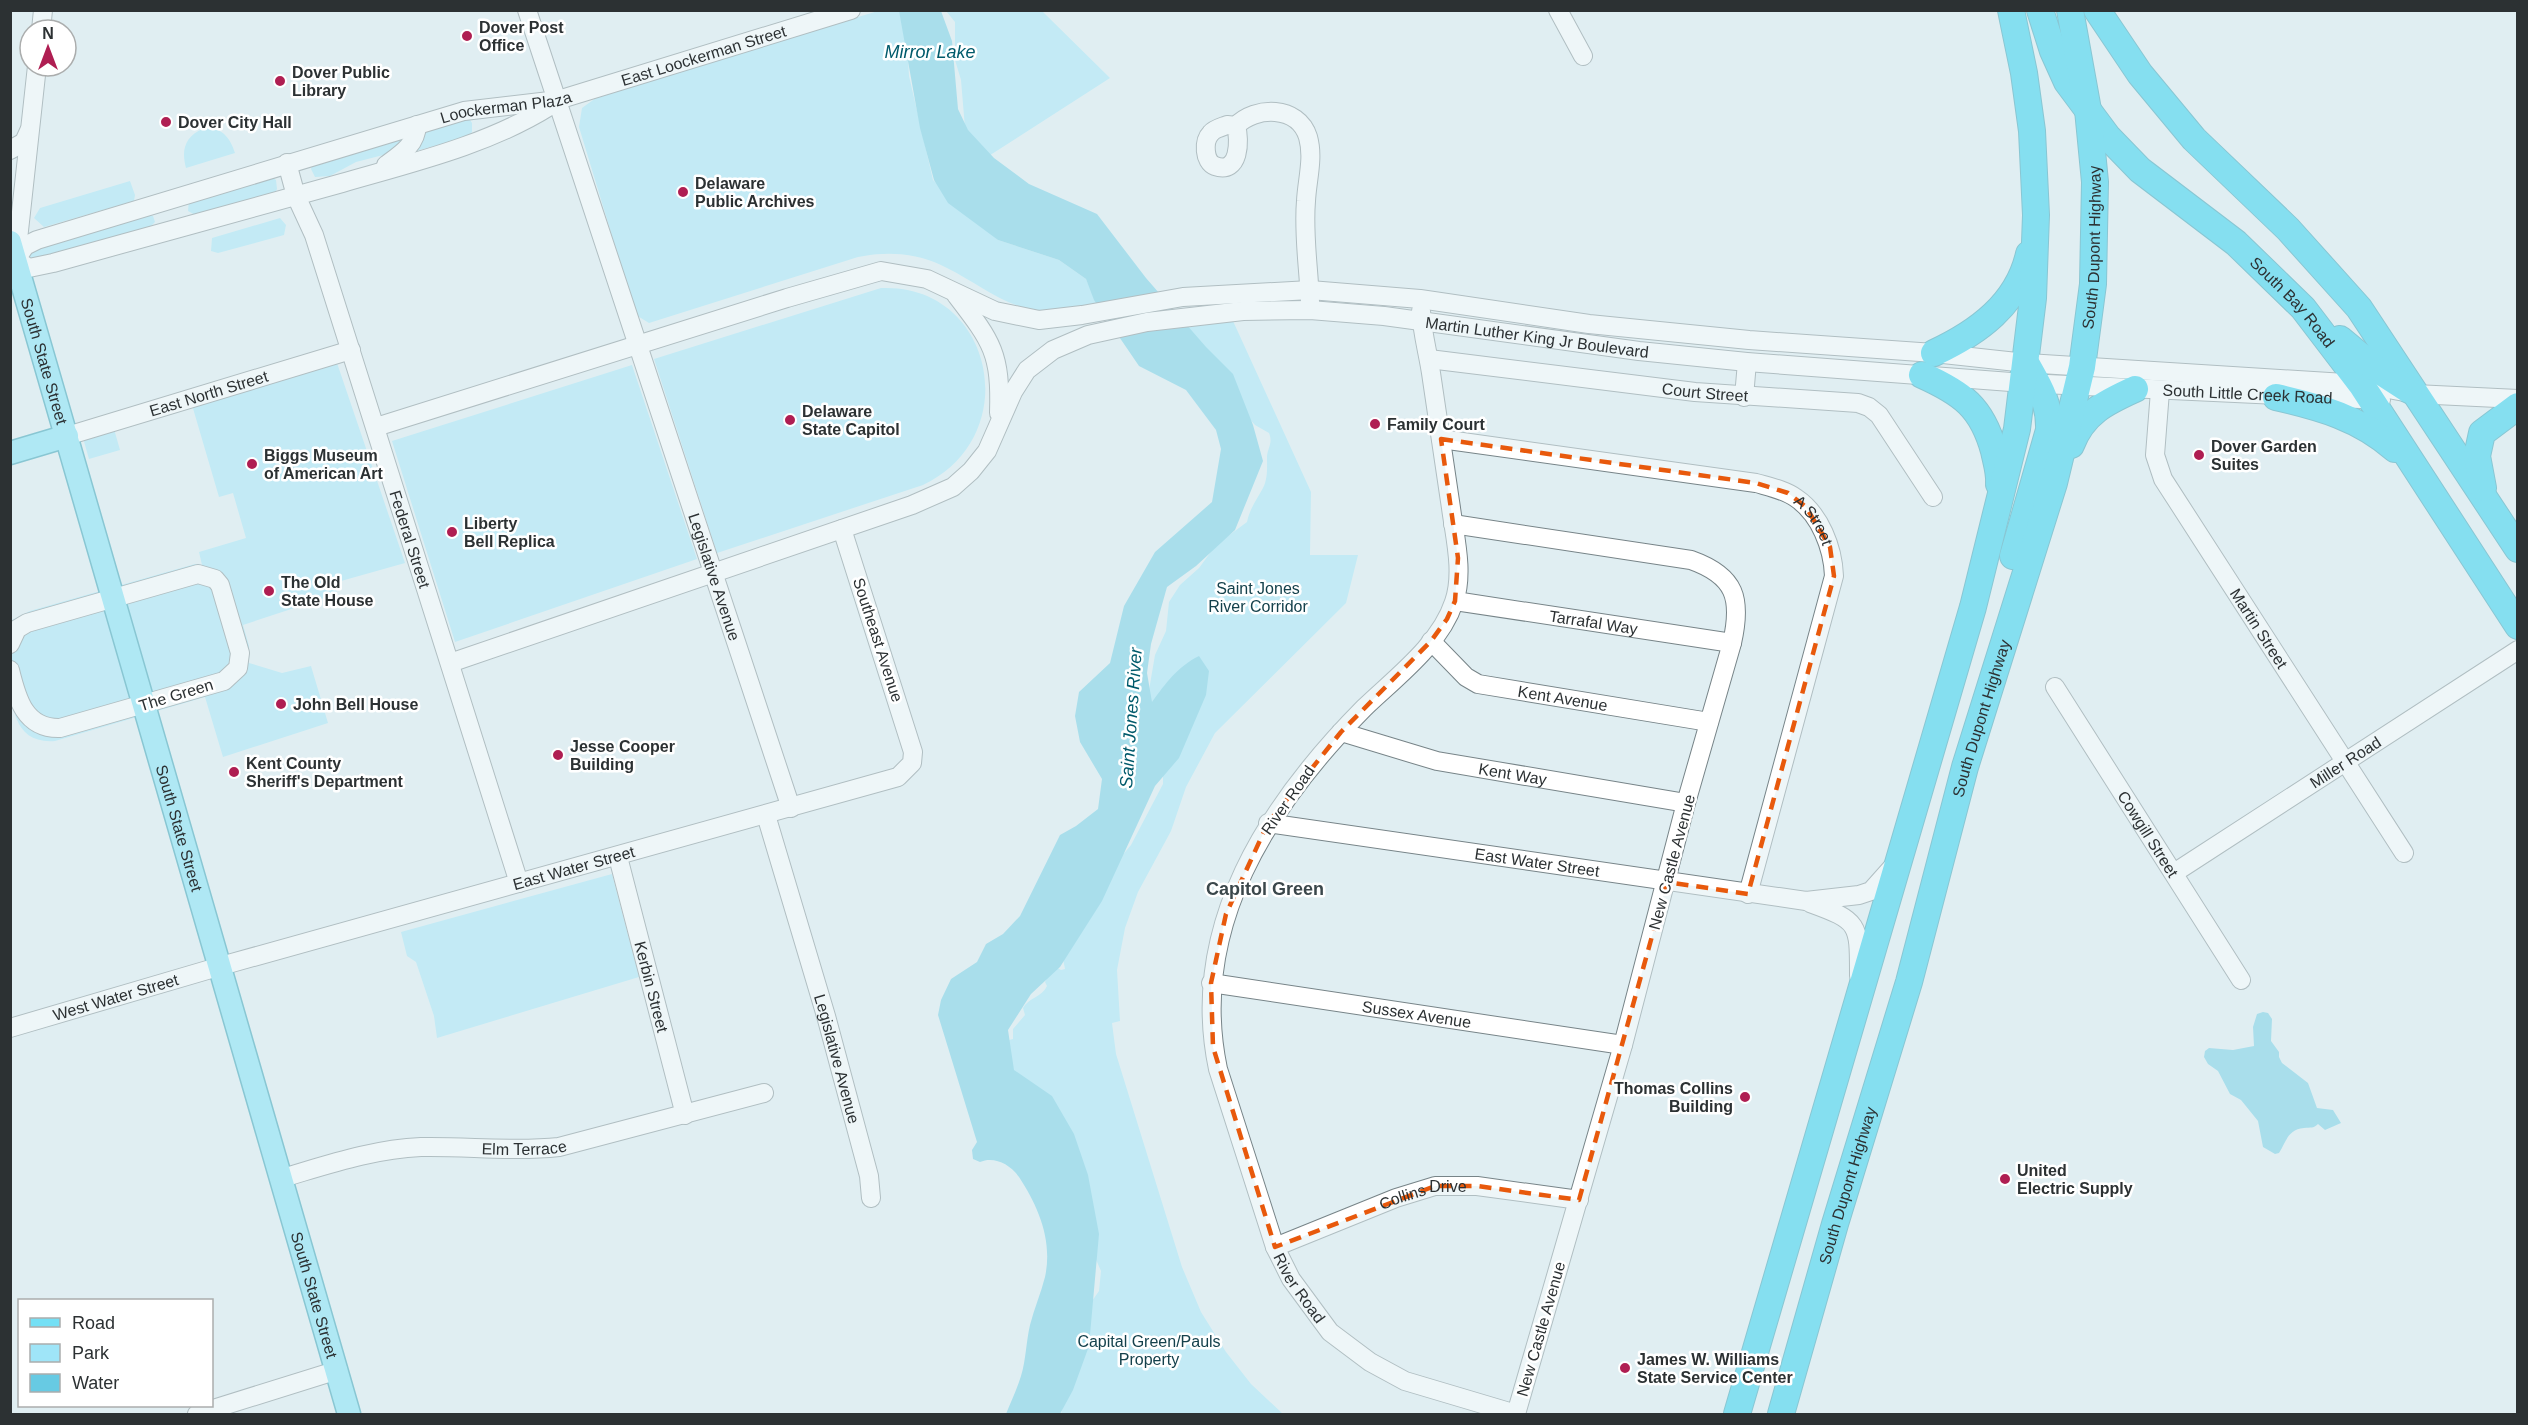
<svg xmlns="http://www.w3.org/2000/svg" width="2528" height="1425" font-family="Helvetica,sans-serif">
<style>
.green{fill:#9fe5f8}
.water{fill:#67cae3}
.lines{fill:none;stroke-linecap:round;stroke-linejoin:round}
.minor-casing{stroke:#778488;stroke-width:20}
.major-casing{stroke:#1f96ad;stroke-width:25}
.highway-casing{stroke:#1f96ad;stroke-width:28}
.minor{stroke:#fff;stroke-width:18}
.major{stroke:#74e0f5;stroke-width:22}
.highway{stroke:#18ccee;stroke-width:26}
.marked{fill:none;stroke:#e8590c;stroke-width:4.5;stroke-dasharray:12 8;stroke-linejoin:round}
.poi-dot{fill:#af1e52;stroke:#fff;stroke-width:2}
.labels{text-anchor:middle;dominant-baseline:central;stroke-width:5;stroke-linejoin:round;paint-order:stroke}
.poi-label{font-size:16px;font-weight:bold;fill:#2c3133;stroke:#fff;text-anchor:start}
.street-label{font-size:16px;fill:#2c3133;stroke:#fff}
.park-label{font-size:16px;fill:#14414c;stroke:#fff}
.water-label{font-size:18px;font-style:italic;fill:#005a6b;stroke:#fff}
.neighbourhood-label{font-size:18px;font-weight:bold;fill:#3b474b;stroke:#fff}
</style>
<rect width="100%" height="100%" fill="#e0eef2"/>
<path class="green" d="M 878,11 L 899,11 L 907,43 L 909,76 L 933,180 L 998,240 L 1059,260 L 1086,279 L 1097,304 C 1081,307 1062,314 1047,312 C 1007,309 981,285 947,268 C 920,253 888,251 858,257 L 649,323 L 636,315 L 579,127 L 582,108 L 600,95 Z
M 946,11 L 1042,11 L 1110,78 L 984,159 L 965,128 L 961,80 L 955,60 L 955,22 Z
M 468,117 L 472,123 L 472,132 L 467,137 L 416,151 L 422,131 Z
M 203,129 C 221,126 230,137 235,153 L 186,168 C 181,150 185,136 203,129 Z
M 402,134 L 406,140 L 391,153 L 356,162 L 330,176 L 315,177 L 311,169 L 313,163 Z
M 270,176 L 276,180 L 277,189 L 274,195 L 197,216 L 188,211 L 189,200 Z
M 130,181 L 135,195 L 134,201 L 44,227 L 34,218 L 40,208 Z
M 143,215 L 153,216 L 155,222 L 150,227 L 34,262 L 29,260 L 27,254 L 30,250 Z
M 280,218 L 286,225 L 284,235 L 218,253 L 211,251 L 212,238 Z
M 881,288 C 994,283 1026,436 923,485 L 717,553 L 654,359 Z
M 1233,321 L 1311,492 L 1310,555 L 1358,555 L 1346,603 L 1215,733 L 1186,787 L 1171,831 L 1138,892 L 1125,928 L 1117,970 L 1120,1021 L 1112,1023 L 1116,1054 L 1182,1267 L 1201,1312 L 1226,1352 L 1251,1384 L 1283,1414 L 1061,1414 L 1092,1301 L 1099,1291 L 1101,1271 L 1001,1042 L 1013,1039 L 1013,1029 L 1025,1015 L 1023,1008 C 1028,998 1042,997 1047,986 L 1045,982 L 1054,966 L 1061,970 L 1065,969 L 1061,949 L 1070,950 L 1090,919 L 1090,894 L 1131,845 L 1163,784 L 1163,771 L 1148,696 L 1155,655 L 1166,631 L 1169,602 L 1180,585 L 1199,568 L 1216,545 L 1247,522 C 1250,508 1256,501 1263,488 C 1268,478 1267,467 1267,456 C 1268,447 1273,443 1269,433 L 1255,425 L 1197,362 L 1183,326 Z
M 337,363 L 405,563 L 334,583 L 337,594 L 243,625 L 249,646 L 249,663 L 282,673 L 311,666 L 328,723 L 223,757 L 205,697 L 55,741 C 6,745 11,690 11,657 C 11,646 8,630 12,620 L 30,611 L 195,564 L 202,565 L 199,552 L 246,538 L 233,493 L 219,497 L 192,405 Z
M 632,365 L 697,559 L 455,642 L 392,441 Z
M 114,429 L 120,450 L 89,459 L 83,438 Z
M 612,874 L 639,977 L 437,1038 L 434,1016 L 416,962 L 407,956 L 401,932 Z"/>
<path class="water" d="M 899,11 L 941,11 L 952,41 L 958,109 L 968,130 L 994,158 L 1029,184 L 1097,214 L 1146,278 L 1206,347 L 1233,374 L 1253,425 L 1263,461 L 1235,530 L 1196,566 L 1167,587 L 1151,644 L 1147,673 L 1152,702 C 1166,683 1177,667 1199,656 L 1209,671 L 1206,695 L 1179,758 L 1155,786 L 1102,901 L 1060,967 L 1031,994 L 1008,1030 L 1014,1070 L 1052,1096 L 1074,1134 L 1088,1175 L 1099,1234 L 1089,1346 L 1073,1390 L 1060,1414 L 1006,1414 C 1011,1402 1017,1389 1021,1376 C 1026,1360 1026,1342 1030,1325 C 1034,1309 1041,1293 1045,1277 C 1053,1240 1038,1206 1019,1177 C 1010,1164 994,1156 980,1162 L 973,1159 L 972,1150 L 977,1142 L 938,1015 L 941,1000 L 951,979 L 977,962 L 986,944 L 1003,934 L 1020,916 L 1060,835 L 1076,826 L 1098,809 L 1102,779 L 1080,742 L 1075,716 L 1079,692 L 1110,663 L 1124,606 L 1155,552 L 1212,502 L 1221,449 L 1216,430 L 1186,390 L 1139,366 L 1094,300 L 1086,279 L 1059,260 L 998,240 L 948,203 L 934,180 L 920,128 Z
M 2263,1012 L 2268,1013 L 2272,1019 L 2271,1041 L 2279,1052 L 2279,1057 L 2282,1063 L 2308,1083 L 2317,1108 L 2333,1110 L 2341,1123 L 2325,1130 L 2318,1124 C 2313,1129 2311,1127 2304,1128 C 2288,1129 2286,1142 2279,1153 L 2275,1154 L 2263,1147 L 2258,1121 L 2241,1100 L 2230,1094 L 2218,1071 L 2208,1064 L 2204,1057 L 2205,1051 L 2209,1048 L 2233,1050 L 2254,1046 L 2253,1027 L 2257,1014 Z"/>
<g class="lines">
<defs>
<g id="minor">
<path id="s1" d="M 527,10 L 791,808"/>
<path d="M 1558,10 L 1583,56"/>
<path d="M 41,30 L 43,10"/>
<path d="M 1227,125 L 1236,126 C 1240,140 1240,175 1215,166 C 1204,162 1203,141 1211,133 C 1214,129 1222,127 1227,125 Z"/>
<path d="M 1236,126 C 1255,106 1298,105 1308,137 C 1314,158 1307,180 1306,201 C 1303,235 1309,269 1310,302"/>
<path d="M 10,150 L 24,142 L 29,131"/>
<path id="s2" d="M 287,163 L 296,196 L 314,235 L 519,883"/>
<path d="M 386,165 C 401,154 416,145 417,125"/>
<path d="M 16,258 L 37,66"/>
<path id="s3" d="M 16,260 L 25,246 L 37,240 L 464,111 L 558,100 L 851,10"/>
<path d="M 16,260 L 29,268 L 53,263 C 149,236 246,210 342,183 C 411,163 488,145 550,106"/>
<path d="M 956,295 C 992,342 1001,353 999,413"/>
<path id="s4" d="M 1421,311 C 1422,332 1428,353 1431,373 C 1438,418 1444,463 1451,508 C 1455,538 1464,573 1454,602 C 1440,645 1395,678 1364,708 C 1268,805 1188,927 1218,1069 L 1275,1247 L 1291,1279 L 1330,1332 L 1370,1362 L 1405,1381 L 1516,1414"/>
<path id="s5" d="M 1429,359 L 1695,392 L 1858,403 L 1869,407 L 1879,415 L 1933,497"/>
<path id="s6" d="M 2160,391 L 2155,455 L 2163,479 L 2404,853"/>
<path d="M 1744,397 L 1747,362"/>
<path d="M 376,427 L 787,298 L 881,271 L 927,279 L 995,311 L 1039,320 L 1082,315 L 1183,297 L 1310,290 L 1420,299 L 1589,324 L 1749,340 L 1934,353 L 2026,363 L 2361,384 L 2415,394 L 2518,399"/>
<path id="s7" d="M 67,436 L 351,350"/>
<path id="s8" d="M 1441,439 L 1756,483 C 1770,487 1785,490 1796,498 C 1820,514 1833,548 1834,576 L 1748,894"/>
<path d="M 1453,524 L 1691,560 C 1736,576 1742,599 1732,643 L 1686,803 L 1623,1045 L 1516,1414"/>
<path id="s9" d="M 1455,601 L 1732,643"/>
<path id="s10" d="M 1431,641 L 1466,677 L 1478,684 L 1709,722"/>
<path d="M 10,644 L 17,629 L 27,623 L 198,574 L 215,579 L 220,585 L 240,653 L 238,668 L 224,681 L 60,728 C 25,729 17,699 10,670"/>
<path id="s11" d="M 450,663 L 912,505 L 953,487 L 971,471 L 987,451 L 1013,392 L 1027,370 L 1053,350 L 1088,335 L 1147,322 L 1243,311 L 1310,310 L 1384,316 L 1639,351 L 1747,362 L 2024,383 L 2381,400"/>
<path id="s12" d="M 2055,687 L 2241,980"/>
<path id="s13" d="M 1341,732 L 1437,761 L 1686,803"/>
<path id="s14" d="M 766,815 L 826,1016 L 869,1176 L 871,1198"/>
<path id="s15" d="M 1268,823 L 1806,901 L 1859,895 L 1871,891 L 1896,863"/>
<path id="s16" d="M 618,857 L 685,1115"/>
<path id="s17" d="M 2174,873 L 2518,650"/>
<path d="M 1810,903 C 1860,921 1859,924 1859,976"/>
<path id="s18" d="M 1211,983 L 1623,1045"/>
<path id="s19" d="M 10,1028 L 221,966 L 898,777 L 912,763 L 913,752 L 842,529"/>
<path id="s20" d="M 282,1178 C 327,1165 373,1149 421,1147 C 467,1146 513,1152 559,1147 L 764,1093"/>
<path id="s21" d="M 1275,1247 L 1396,1198 L 1435,1186 L 1477,1186 L 1579,1200"/>
<path d="M 197,1414 L 338,1370"/>
</g>
<g id="major">
<path id="s22" d="M 10,242 L 349,1414"/>
<path d="M 10,453 L 67,436"/>
</g>
<g id="highway">
<path id="s23" d="M 2040,10 L 2053,51 L 2067,82 L 2108,137 L 2140,170 L 2236,243 L 2303,308 L 2361,384 L 2518,626"/>
<path d="M 2097,10 L 2140,74 L 2194,139 L 2288,229 L 2359,308 L 2518,549"/>
<path d="M 2340,339 L 2375,368 L 2409,390"/>
<path d="M 1934,353 C 1977,333 2018,304 2029,254"/>
<path d="M 1922,375 C 1962,393 1982,407 1994,451 C 1996,461 2000,473 1999,484"/>
<path d="M 2276,397 C 2320,407 2360,418 2395,449"/>
<path d="M 2071,445 C 2083,413 2106,402 2135,389"/>
<path d="M 2483,488 L 2477,456 L 2482,433 L 2518,406"/>
<path d="M 2013,556 L 2049,430 C 2050,403 2039,386 2026,363"/>
<path d="M 1737,1414 L 1973,607 L 2017,429 L 2033,298 L 2036,215 L 2032,131 L 2024,73 L 2011,10"/>
<path id="s24" d="M 1781,1414 L 1835,1224 L 1909,982 L 1965,767 L 2054,483 L 2082,367 L 2093,284 L 2095,182 L 2088,110 L 2070,10"/>
</g>
</defs>
<use href="#minor" class="minor-casing"/>
<use href="#major" class="major-casing"/>
<use href="#highway" class="highway-casing"/>
<use href="#minor" class="minor"/>
<use href="#major" class="major"/>
<use href="#highway" class="highway"/>
</g>
<path d="M0 0H2528V1425H0ZM 1441,439 L 1756,483 L 1788,493 L 1806,507 L 1830,547 L 1834,576 L 1748,894 L 1667,882 L 1579,1200 L 1477,1186 L 1435,1186 L 1275,1247 L 1213,1047 L 1211,983 L 1226,914 L 1268,823 L 1341,732 L 1431,641 L 1447,619 L 1455,601 L 1458,558 Z" fill="#e0eef2" fill-opacity=".55" fill-rule="evenodd"/>
<path class="marked" d="M 1441,439 L 1756,483 L 1788,493 L 1806,507 L 1830,547 L 1834,576 L 1748,894 L 1667,882 L 1579,1200 L 1477,1186 L 1435,1186 L 1275,1247 L 1213,1047 L 1211,983 L 1226,914 L 1268,823 L 1341,732 L 1431,641 L 1447,619 L 1455,601 L 1458,558 Z"/>
<g class="poi-dot">
<circle cx="467" cy="36" r="6"/>
<circle cx="280" cy="81" r="6"/>
<circle cx="166" cy="122" r="6"/>
<circle cx="683" cy="192" r="6"/>
<circle cx="790" cy="420" r="6"/>
<circle cx="1375" cy="424" r="6"/>
<circle cx="2199" cy="455" r="6"/>
<circle cx="252" cy="464" r="6"/>
<circle cx="452" cy="532" r="6"/>
<circle cx="269" cy="591" r="6"/>
<circle cx="281" cy="704" r="6"/>
<circle cx="558" cy="755" r="6"/>
<circle cx="234" cy="772" r="6"/>
<circle cx="1745" cy="1097" r="6"/>
<circle cx="2005" cy="1179" r="6"/>
<circle cx="1625" cy="1368" r="6"/>
</g>
<g class="labels">
<g class="poi-label">
<text x="479" y="27">Dover Post<tspan x="479" dy="18">Office</tspan></text>
<text x="292" y="72">Dover Public<tspan x="292" dy="18">Library</tspan></text>
<text x="178" y="122">Dover City Hall</text>
<text x="695" y="183">Delaware<tspan x="695" dy="18">Public Archives</tspan></text>
<text x="802" y="411">Delaware<tspan x="802" dy="18">State Capitol</tspan></text>
<text x="1387" y="424">Family Court</text>
<text x="2211" y="446">Dover Garden<tspan x="2211" dy="18">Suites</tspan></text>
<text x="264" y="455">Biggs Museum<tspan x="264" dy="18">of American Art</tspan></text>
<text x="464" y="523">Liberty<tspan x="464" dy="18">Bell Replica</tspan></text>
<text x="281" y="582">The Old<tspan x="281" dy="18">State House</tspan></text>
<text x="293" y="704">John Bell House</text>
<text x="570" y="746">Jesse Cooper<tspan x="570" dy="18">Building</tspan></text>
<text x="246" y="763">Kent County<tspan x="246" dy="18">Sheriff's Department</tspan></text>
<text x="1733" y="1088" text-anchor="end">Thomas Collins<tspan x="1733" dy="18">Building</tspan></text>
<text x="2017" y="1170">United<tspan x="2017" dy="18">Electric Supply</tspan></text>
<text x="1637" y="1359">James W. Williams<tspan x="1637" dy="18">State Service Center</tspan></text>
</g>
<g class="street-label">
<text stroke="none"><textPath href="#s3" startOffset="723">East Loockerman Street</textPath></text>
<text stroke="none"><textPath href="#s3" startOffset="518">Loockerman Plaza</textPath></text>
<text stroke="none"><textPath href="#s24" startOffset="1210">South Dupont Highway</textPath></text>
<text stroke="none"><textPath href="#s23" startOffset="394">South Bay Road</textPath></text>
<text stroke="none"><textPath href="#s11" startOffset="1197">Martin Luther King Jr Boulevard</textPath></text>
<text stroke="none"><textPath href="#s22" startOffset="124">South State Street</textPath></text>
<text stroke="none"><textPath href="#s5" startOffset="278">Court Street</textPath></text>
<text stroke="none"><textPath href="#s7" startOffset="148">East North Street</textPath></text>
<text stroke="none"><textPath href="#s11" startOffset="1910">South Little Creek Road</textPath></text>
<text stroke="none"><textPath href="#s8" startOffset="390">A Street</textPath></text>
<text stroke="none"><textPath href="#s2" startOffset="396">Federal Street</textPath></text>
<text stroke="none"><textPath href="#s1" startOffset="597">Legislative Avenue</textPath></text>
<text stroke="none"><textPath href="#s9" startOffset="140">Tarrafal Way</textPath></text>
<text stroke="none"><textPath href="#s6" startOffset="267">Martin Street</textPath></text>
<text transform="translate(878 640) rotate(72)">Southeast Avenue</text>
<text transform="translate(176 695) rotate(-17)">The Green</text>
<text stroke="none"><textPath href="#s10" startOffset="150">Kent Avenue</textPath></text>
<text stroke="none"><textPath href="#s24" startOffset="724">South Dupont Highway</textPath></text>
<text stroke="none"><textPath href="#s17" startOffset="204">Miller Road</textPath></text>
<text stroke="none"><textPath href="#s13" startOffset="177">Kent Way</textPath></text>
<text transform="translate(1288 800) rotate(-55)">River Road</text>
<text stroke="none"><textPath href="#s22" startOffset="610">South State Street</textPath></text>
<text stroke="none"><textPath href="#s12" startOffset="174">Cowgill Street</textPath></text>
<text transform="translate(1672 862) rotate(-75)">New Castle Avenue</text>
<text stroke="none"><textPath href="#s15" startOffset="272">East Water Street</textPath></text>
<text stroke="none"><textPath href="#s19" startOffset="586">East Water Street</textPath></text>
<text stroke="none"><textPath href="#s16" startOffset="134">Kerbin Street</textPath></text>
<text stroke="none"><textPath href="#s19" startOffset="110">West Water Street</textPath></text>
<text stroke="none"><textPath href="#s18" startOffset="208">Sussex Avenue</textPath></text>
<text stroke="none"><textPath href="#s14" startOffset="254">Legislative Avenue</textPath></text>
<text stroke="none"><textPath href="#s20" startOffset="246">Elm Terrace</textPath></text>
<text stroke="none"><textPath href="#s24" startOffset="238">South Dupont Highway</textPath></text>
<text stroke="none"><textPath href="#s21" startOffset="158">Collins Drive</textPath></text>
<text stroke="none"><textPath href="#s4" startOffset="1076">River Road</textPath></text>
<text stroke="none"><textPath href="#s22" startOffset="1096">South State Street</textPath></text>
<text transform="translate(1541 1329) rotate(-74)">New Castle Avenue</text>
</g>
<g class="park-label">
<text x="1258" y="588">Saint Jones<tspan x="1258" dy="18">River Corridor</tspan></text>
<text x="1149" y="1341">Capital Green/Pauls<tspan x="1149" dy="18">Property</tspan></text>
</g>
<g class="water-label">
<text x="930" y="52">Mirror Lake</text>
<text transform="translate(1131 718) rotate(-86)">Saint Jones River</text>
</g>
<g class="neighbourhood-label">
<text x="1265" y="889">Capitol Green</text>
</g>
</g>
<rect width="2528" height="1425" fill="none" stroke="#2c3133" stroke-width="24"/>
<rect x="18" y="1299" width="195" height="108" fill="#ffffff" stroke="#abadad" stroke-width="1.5"/>
<rect x="30" y="1318" width="30" height="9" fill="#74e0f5" stroke="#abadad" stroke-width="1.5"/>
<text x="72" y="1329" font-size="18" fill="#2c3133">Road</text>
<rect x="30" y="1344" width="30" height="18" fill="#9fe5f8" stroke="#abadad" stroke-width="1.5"/>
<text x="72" y="1359" font-size="18" fill="#2c3133">Park</text>
<rect x="30" y="1374" width="30" height="18" fill="#67cae3" stroke="#abadad" stroke-width="1.5"/>
<text x="72" y="1389" font-size="18" fill="#2c3133">Water</text>
<g transform="translate(48 48)"><circle r="28" fill="#ffffff" stroke="#abadad" stroke-width="1.5"/>
<path d="M0-4.5L10 22L0 15L-10 22Z" fill="#af1e52"/>
<text y="-9" font-size="16" font-weight="bold" text-anchor="middle" fill="#2c3133">N</text>
</g>
</svg>
